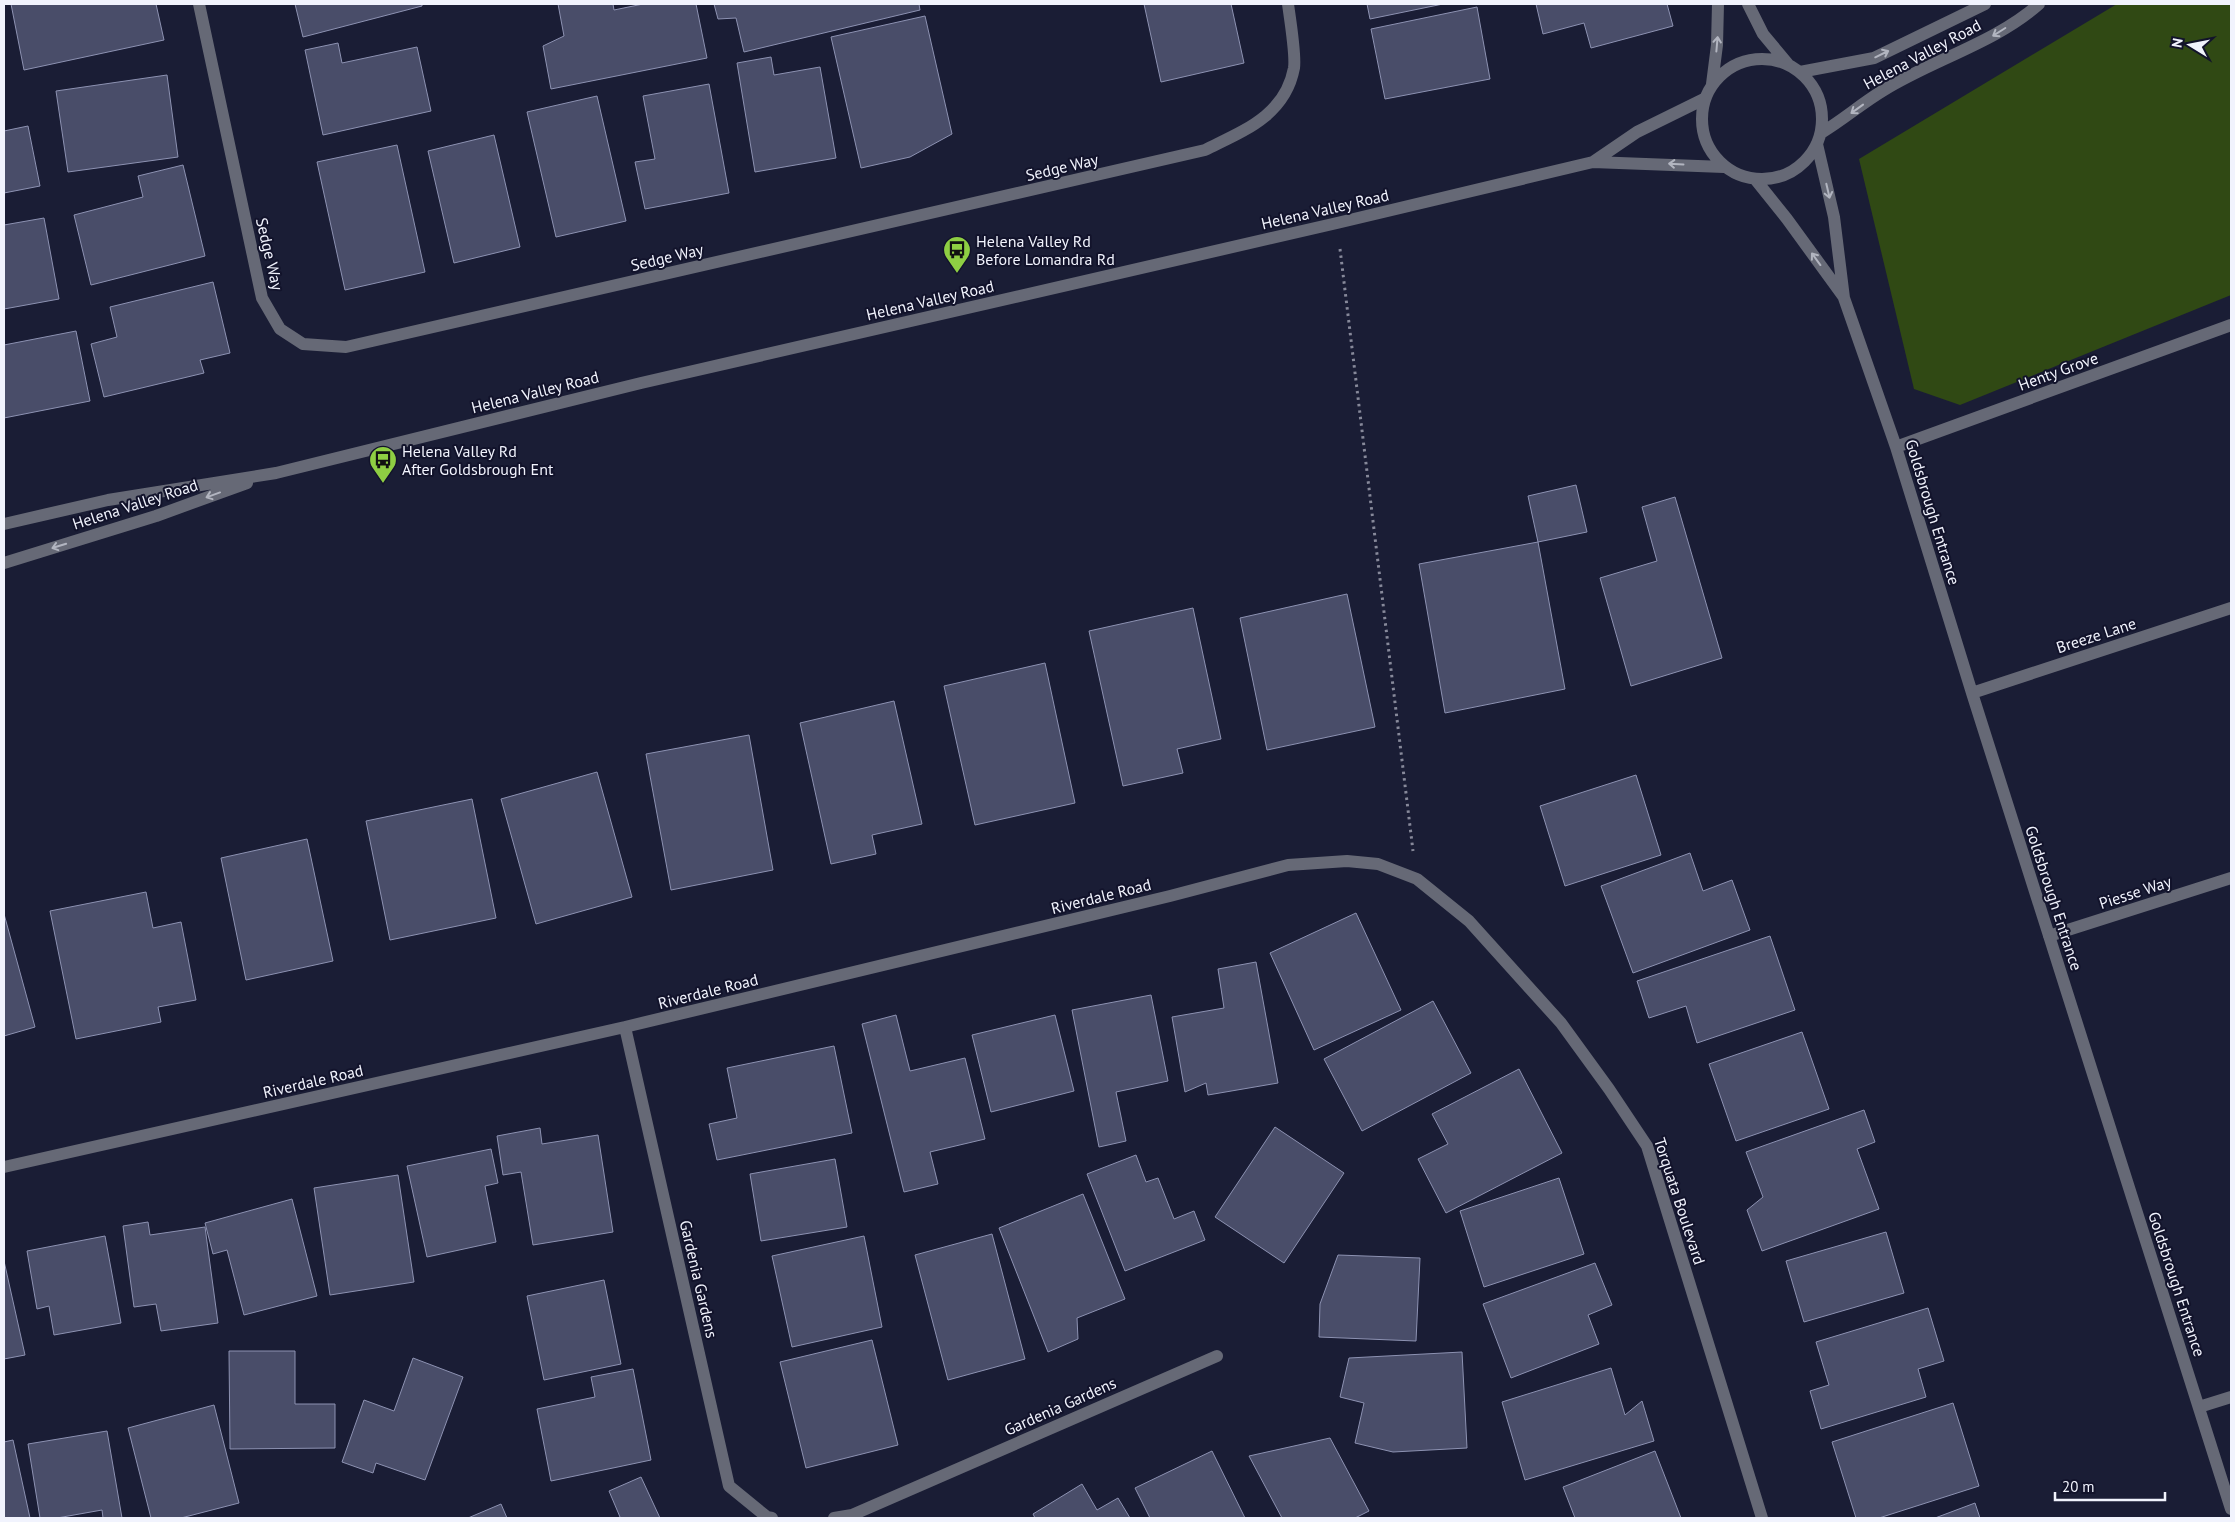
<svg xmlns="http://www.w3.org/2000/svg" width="2235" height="1522" font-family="'PT Sans',sans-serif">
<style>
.green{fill:#304914}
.building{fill:#494d69;stroke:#8d92b2}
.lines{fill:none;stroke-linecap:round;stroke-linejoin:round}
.path{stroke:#87899a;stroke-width:3;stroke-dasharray:2.5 4;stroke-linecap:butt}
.minor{stroke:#666976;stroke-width:12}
.oneway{stroke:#b2b5c0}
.labels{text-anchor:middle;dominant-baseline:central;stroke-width:4;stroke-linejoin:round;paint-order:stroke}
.street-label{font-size:16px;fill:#f1f3fd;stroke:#12132b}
.poi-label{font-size:16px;fill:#f1f3fd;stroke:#12132b;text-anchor:start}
</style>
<rect width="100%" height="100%" fill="#1a1d35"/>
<path class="green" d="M 2117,4 L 2231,4 L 2231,295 L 1960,405 L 1914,389 L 1859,159 Z"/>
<path class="building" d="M 11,4 L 156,4 L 164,40 L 24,70 Z
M 295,4 L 422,4 L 422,6 L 303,37 Z
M 558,4 L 613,4 L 614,10 L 643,4 L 696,4 L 707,58 L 551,89 L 543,46 L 564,36 Z
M 714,4 L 919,4 L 920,10 L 744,52 L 736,18 L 718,19 Z
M 1144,4 L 1231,4 L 1244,63 L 1161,82 Z
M 1367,4 L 1443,4 L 1370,19 Z
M 1536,4 L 1667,4 L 1673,26 L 1591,48 L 1584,23 L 1543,34 Z
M 1477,7 L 1490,79 L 1385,99 L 1371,29 Z
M 925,16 L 952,134 L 910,157 L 861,168 L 831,37 Z
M 338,43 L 342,63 L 417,47 L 431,111 L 323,135 L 305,50 Z
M 771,57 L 774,75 L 820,67 L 836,158 L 755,172 L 737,63 Z
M 167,75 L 178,157 L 68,172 L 56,91 Z
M 709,84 L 729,193 L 645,209 L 635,162 L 655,159 L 643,96 Z
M 597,96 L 626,221 L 556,237 L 527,112 Z
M 28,126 L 40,186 L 4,193 L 4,131 Z
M 494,135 L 520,247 L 454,263 L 428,151 Z
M 397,145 L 425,272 L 345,290 L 317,162 Z
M 183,165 L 205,256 L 91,285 L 74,215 L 143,197 L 138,176 Z
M 44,218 L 59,299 L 4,309 L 4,225 Z
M 213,282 L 230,353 L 200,360 L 204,373 L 104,397 L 91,344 L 117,337 L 110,307 Z
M 76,331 L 90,401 L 4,418 L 4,345 Z
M 1576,485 L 1587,532 L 1538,542 L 1528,496 Z
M 1675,497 L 1722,658 L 1631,686 L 1600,578 L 1657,561 L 1642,507 Z
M 1538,542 L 1565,689 L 1445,713 L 1419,564 Z
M 1347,594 L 1375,727 L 1267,750 L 1240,618 Z
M 1193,608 L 1221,739 L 1177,749 L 1183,773 L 1123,786 L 1089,631 Z
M 1045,663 L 1075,803 L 975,825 L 944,686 Z
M 894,701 L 922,824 L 872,835 L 876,854 L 831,864 L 800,723 Z
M 749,735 L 773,870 L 671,890 L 646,754 Z
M 597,772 L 632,897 L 536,924 L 501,799 Z
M 1636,775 L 1661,855 L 1565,886 L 1540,806 Z
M 472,799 L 496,918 L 390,940 L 366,821 Z
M 307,839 L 333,961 L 246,980 L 221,858 Z
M 1690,853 L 1703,891 L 1732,880 L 1750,930 L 1633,973 L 1601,886 Z
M 146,892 L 153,928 L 181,922 L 196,1000 L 158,1007 L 161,1022 L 76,1039 L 50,911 Z
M 1356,913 L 1401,1010 L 1314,1050 L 1270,953 Z
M 4,914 L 35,1027 L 4,1036 Z
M 1770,936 L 1795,1010 L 1697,1043 L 1686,1006 L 1649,1018 L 1637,981 Z
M 1256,962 L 1278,1083 L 1208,1095 L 1206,1083 L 1185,1092 L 1172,1017 L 1224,1008 L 1218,969 Z
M 1151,995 L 1168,1081 L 1116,1092 L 1126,1141 L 1099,1147 L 1072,1010 Z
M 1433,1001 L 1471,1073 L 1362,1131 L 1324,1059 Z
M 896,1015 L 910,1071 L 965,1058 L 985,1139 L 930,1152 L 938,1184 L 904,1192 L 862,1024 Z
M 1055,1015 L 1074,1091 L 991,1112 L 972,1035 Z
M 1802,1032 L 1829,1109 L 1736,1141 L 1709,1064 Z
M 834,1046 L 852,1133 L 717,1160 L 709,1124 L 737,1118 L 727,1068 Z
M 1519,1069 L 1562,1153 L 1446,1213 L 1418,1159 L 1448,1144 L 1432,1114 Z
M 1864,1110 L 1875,1142 L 1857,1149 L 1879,1209 L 1762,1251 L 1747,1210 L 1763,1197 L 1746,1152 Z
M 1275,1127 L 1344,1173 L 1284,1263 L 1215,1217 Z
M 540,1128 L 542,1144 L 598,1135 L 613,1232 L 533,1245 L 521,1172 L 503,1175 L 497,1136 Z
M 491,1149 L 498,1183 L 485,1186 L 496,1242 L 427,1257 L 407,1166 Z
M 1136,1155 L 1146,1182 L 1158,1178 L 1174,1219 L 1194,1211 L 1205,1240 L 1125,1271 L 1087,1174 Z
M 835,1159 L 847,1227 L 761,1241 L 750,1174 Z
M 398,1175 L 414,1282 L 330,1295 L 314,1188 Z
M 1559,1178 L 1584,1254 L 1484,1287 L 1460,1211 Z
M 1083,1194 L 1125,1299 L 1077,1318 L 1078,1339 L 1048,1352 L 999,1228 Z
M 292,1199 L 317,1296 L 244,1315 L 227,1250 L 213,1254 L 205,1223 Z
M 148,1222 L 150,1235 L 205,1227 L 218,1323 L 161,1331 L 156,1304 L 134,1307 L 123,1226 Z
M 1886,1232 L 1904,1293 L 1804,1322 L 1786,1261 Z
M 992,1234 L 1025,1359 L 948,1380 L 915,1255 Z
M 105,1236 L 121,1323 L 54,1335 L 49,1306 L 37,1309 L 27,1251 Z
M 864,1236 L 882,1327 L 792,1347 L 772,1256 Z
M 1338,1255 L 1420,1258 L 1416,1341 L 1319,1337 L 1320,1304 Z
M 4,1261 L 25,1355 L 4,1359 Z
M 1595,1263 L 1612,1305 L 1588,1315 L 1599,1344 L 1511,1378 L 1483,1304 Z
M 604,1280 L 621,1364 L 544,1380 L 527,1296 Z
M 1928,1308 L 1944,1361 L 1918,1369 L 1926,1397 L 1821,1429 L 1810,1391 L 1829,1385 L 1816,1342 Z
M 872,1340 L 898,1445 L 806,1468 L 780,1362 Z
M 229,1351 L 295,1351 L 295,1404 L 335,1404 L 335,1448 L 230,1449 Z
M 1462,1352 L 1467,1448 L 1393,1452 L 1355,1443 L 1364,1403 L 1340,1397 L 1349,1358 Z
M 413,1358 L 463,1377 L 425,1480 L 376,1463 L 373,1473 L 342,1462 L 364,1400 L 394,1411 Z
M 1611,1368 L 1625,1415 L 1642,1401 L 1654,1441 L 1525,1480 L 1502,1402 Z
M 633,1369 L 651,1460 L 551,1481 L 537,1409 L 595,1397 L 591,1377 Z
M 1953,1403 L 1979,1486 L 1879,1518 L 1856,1518 L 1832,1442 Z
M 214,1405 L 239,1503 L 181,1518 L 151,1518 L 128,1428 Z
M 107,1431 L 122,1518 L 103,1518 L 102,1510 L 57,1518 L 40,1518 L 28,1444 Z
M 1330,1438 L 1369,1511 L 1355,1518 L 1282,1518 L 1249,1456 Z
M 13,1440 L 30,1518 L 4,1518 L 4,1442 Z
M 1212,1451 L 1245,1518 L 1150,1518 L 1135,1488 Z
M 1655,1451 L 1681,1518 L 1575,1518 L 1563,1487 Z
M 641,1477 L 660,1518 L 618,1518 L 620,1517 L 609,1491 Z
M 1082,1484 L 1097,1510 L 1118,1498 L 1130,1518 L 1035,1518 L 1033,1514 Z
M 1975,1503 L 1980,1518 L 1935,1518 Z
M 501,1504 L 507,1518 L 468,1518 Z"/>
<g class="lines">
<path class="path" d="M 1340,249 L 1413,851"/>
<path class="minor" d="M 199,4 L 262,298 L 280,329 L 303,344 L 346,347 L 1205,150 C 1243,131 1285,116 1294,68 C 1296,55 1290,19 1288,4
M 1748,4 L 1763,34 L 1788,64
M1702 119a60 60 0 1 1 120 0a60 60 0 1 1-120 0Z
M 1800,72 L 1874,58 L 1985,4
M 1712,84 L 1717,45 L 1718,4
M 1821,133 C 1843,120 1862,103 1884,90 C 1934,59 1995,43 2039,4
M 1817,144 L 1834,217 L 1844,298 L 1896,447 L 1972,693 L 2231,1509
M 1593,162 L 1637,132 L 1704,99
M 1755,179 L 1787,219 L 1843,296
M 1896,447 L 2231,325
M 4,524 L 108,500 L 276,473 L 641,383 L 1337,223 L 1593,162 L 1724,167
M 4,563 L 156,516 L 247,483
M 1972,693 L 2231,608
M 2049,936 L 2231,878
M 625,1027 L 729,1486 L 767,1517 L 772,1518
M 4,1167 L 625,1027 L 1170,896 L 1288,865 L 1347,861 L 1378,864 L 1417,879 L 1469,921 L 1561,1023 L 1609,1089 L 1647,1146 L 1762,1518
M 2199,1407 L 2231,1397
M 834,1518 L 852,1515 L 1217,1356"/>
</g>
<defs><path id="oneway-shaft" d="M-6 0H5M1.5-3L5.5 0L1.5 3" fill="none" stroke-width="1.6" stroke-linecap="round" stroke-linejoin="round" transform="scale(1.25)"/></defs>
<g class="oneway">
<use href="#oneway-shaft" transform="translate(1999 32) rotate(148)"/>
<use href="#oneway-shaft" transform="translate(1717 44) rotate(-85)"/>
<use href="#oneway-shaft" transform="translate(1882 54) rotate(-26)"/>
<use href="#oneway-shaft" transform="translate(1857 109) rotate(144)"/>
<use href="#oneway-shaft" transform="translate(1676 164) rotate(-177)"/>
<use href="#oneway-shaft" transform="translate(1828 191) rotate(77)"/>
<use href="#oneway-shaft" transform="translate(1816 259) rotate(-126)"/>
<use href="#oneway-shaft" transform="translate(213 495) rotate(160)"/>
<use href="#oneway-shaft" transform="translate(59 546) rotate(163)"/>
</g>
<defs>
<symbol id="bus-pin" viewBox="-11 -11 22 30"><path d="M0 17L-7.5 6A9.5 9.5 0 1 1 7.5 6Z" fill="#8ece43" stroke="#12132b"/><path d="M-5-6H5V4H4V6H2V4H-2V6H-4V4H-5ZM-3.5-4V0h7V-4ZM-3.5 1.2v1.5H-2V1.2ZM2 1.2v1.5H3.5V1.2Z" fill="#111"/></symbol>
</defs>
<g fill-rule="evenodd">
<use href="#bus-pin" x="941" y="234" width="32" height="43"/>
<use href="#bus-pin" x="367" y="444" width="32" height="43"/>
</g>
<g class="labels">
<g class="street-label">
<text transform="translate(1922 54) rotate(-28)">Helena Valley Road</text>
<text transform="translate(1062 167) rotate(-13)">Sedge Way</text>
<text transform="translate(1325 209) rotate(-13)">Helena Valley Road</text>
<text transform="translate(270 254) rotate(77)">Sedge Way</text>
<text transform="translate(667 257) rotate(-13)">Sedge Way</text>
<text transform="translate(930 300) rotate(-13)">Helena Valley Road</text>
<text transform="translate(2058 371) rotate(-20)">Henty Grove</text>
<text transform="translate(535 392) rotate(-14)">Helena Valley Road</text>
<text transform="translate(135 504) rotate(-18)">Helena Valley Road</text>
<text transform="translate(1933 512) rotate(73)">Goldsbrough Entrance</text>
<text transform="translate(2096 635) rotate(-18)">Breeze Lane</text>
<text transform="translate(2135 892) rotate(-18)">Piesse Way</text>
<text transform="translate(1101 896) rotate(-14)">Riverdale Road</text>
<text transform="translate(2054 898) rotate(72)">Goldsbrough Entrance</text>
<text transform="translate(708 991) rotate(-14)">Riverdale Road</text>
<text transform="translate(313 1081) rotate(-13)">Riverdale Road</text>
<text transform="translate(1680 1201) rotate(72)">Torquata Boulevard</text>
<text transform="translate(699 1279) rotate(77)">Gardenia Gardens</text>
<text transform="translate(2177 1284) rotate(72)">Goldsbrough Entrance</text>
<text transform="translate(1060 1406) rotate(-24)">Gardenia Gardens</text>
</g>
<g class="poi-label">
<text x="976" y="241">Helena Valley Rd<tspan x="976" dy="18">Before Lomandra Rd</tspan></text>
<text x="402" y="451">Helena Valley Rd<tspan x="402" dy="18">After Goldsbrough Ent</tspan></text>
</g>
</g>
<rect width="2235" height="1522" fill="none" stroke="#f1f3fd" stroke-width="10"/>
<g transform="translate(2190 45) rotate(280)" stroke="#12132b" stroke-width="4" paint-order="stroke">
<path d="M0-4L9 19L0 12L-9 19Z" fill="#f1f3fd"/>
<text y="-8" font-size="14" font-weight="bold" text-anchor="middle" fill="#f1f3fd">N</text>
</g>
<path d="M2055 1492v8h110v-8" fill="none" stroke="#f1f3fd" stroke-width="2.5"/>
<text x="2062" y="1492" font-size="15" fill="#f1f3fd" stroke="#12132b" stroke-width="4" paint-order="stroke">20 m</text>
</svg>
